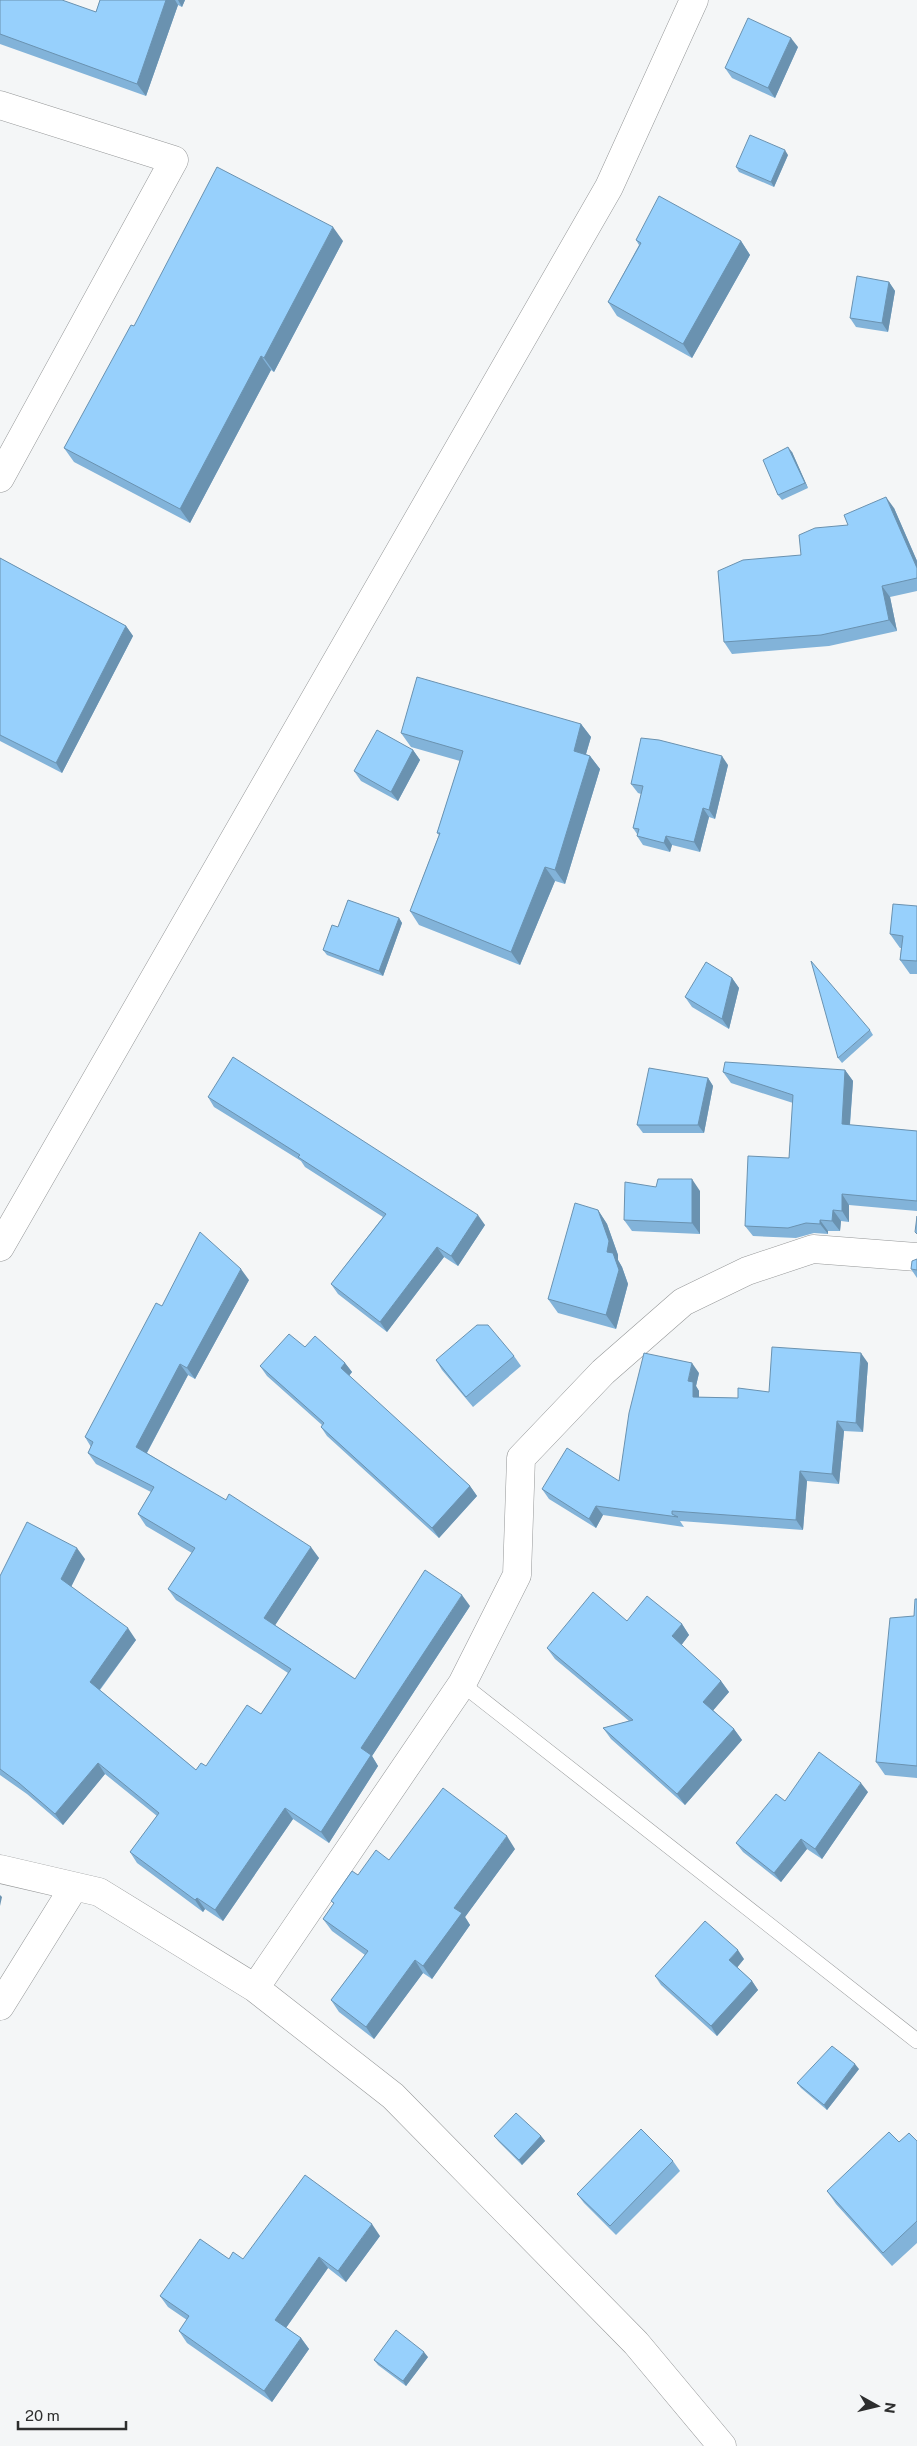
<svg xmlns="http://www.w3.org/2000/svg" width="917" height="2446" font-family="'Public Sans',sans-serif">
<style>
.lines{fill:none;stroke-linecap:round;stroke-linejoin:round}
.lane-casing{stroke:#959798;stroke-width:16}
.street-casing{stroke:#959798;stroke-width:29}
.secondary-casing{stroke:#959798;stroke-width:29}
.lane{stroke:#fff;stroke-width:15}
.street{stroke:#fff;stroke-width:28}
.secondary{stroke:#fff;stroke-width:28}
.wall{fill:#82b3d9}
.shaded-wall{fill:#6a92b0}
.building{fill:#97d0fc;stroke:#6a92b0}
</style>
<rect width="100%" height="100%" fill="#f4f6f7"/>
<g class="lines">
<defs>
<path id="lane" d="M 462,1684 L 917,2041"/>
<path id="street" d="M 0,105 L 174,160 L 0,478
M 0,1869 L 99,1892 L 255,1988 L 393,2096 L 636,2343 L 722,2446
M 255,1988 L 462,1684 L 517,1575 L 521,1458 L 603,1372 L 683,1302 L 747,1271 L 813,1249 L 917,1257
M 0,2006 L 74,1887"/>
<path id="secondary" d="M 0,1247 L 609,187 L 694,0"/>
</defs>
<use href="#lane" class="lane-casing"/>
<use href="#street" class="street-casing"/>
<use href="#secondary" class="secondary-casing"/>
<use href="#lane" class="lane"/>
<use href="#street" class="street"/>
<use href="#secondary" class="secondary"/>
</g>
<path class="wall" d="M 0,0 L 96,12 L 100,0 L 185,0 L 182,7 L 178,5 L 146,96 L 0,44 Z
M 798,47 L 775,98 L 732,78 L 725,68 Z
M 788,155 L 774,187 L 739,172 L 736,167 Z
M 636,240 L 741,241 L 750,255 L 692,358 L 617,316 L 608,302 L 639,245 Z
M 343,241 L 274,372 L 271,370 L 190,523 L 74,462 L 64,448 L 134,326 Z
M 889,282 L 895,291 L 888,332 L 856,327 L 850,318 Z
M 792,452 L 808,488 L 782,500 L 778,495 Z
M 894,508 L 917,561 L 917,591 L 890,597 L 897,631 L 829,646 L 732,654 L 724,642 L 801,555 L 848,525 Z
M 0,558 L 126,626 L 133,636 L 62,773 L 0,741 Z
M 581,724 L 591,737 L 586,754 L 590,756 L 600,769 L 565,884 L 555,881 L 520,965 L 419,925 L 410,911 L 439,835 L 437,833 L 460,761 L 411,747 L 401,733 Z
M 413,750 L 420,760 L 398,801 L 361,781 L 354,771 Z
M 728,765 L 715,819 L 709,817 L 700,852 L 672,845 L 670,852 L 643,845 L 637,836 L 637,834 L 633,828 L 641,794 L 638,793 L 631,784 Z
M 917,906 L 917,974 L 910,974 L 900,960 L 901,948 L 900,948 L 890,934 Z
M 399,918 L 402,923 L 383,976 L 327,955 L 323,950 L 338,927 Z
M 732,978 L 739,988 L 729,1029 L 692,1007 L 685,997 Z
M 870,1030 L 873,1035 L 842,1063 L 838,1058 Z
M 845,1070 L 853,1081 L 850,1125 L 917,1131 L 917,1211 L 849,1205 L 849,1222 L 841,1221 L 840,1231 L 828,1231 L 828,1234 L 814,1233 L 796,1238 L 753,1236 L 745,1226 L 789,1158 L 793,1103 L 731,1083 L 723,1072 Z
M 708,1078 L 713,1086 L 704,1133 L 643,1133 L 637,1125 Z
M 208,1097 L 485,1225 L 458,1266 L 444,1257 L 387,1332 L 338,1294 L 331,1284 L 383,1217 L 305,1167 L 301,1161 L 214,1107 Z
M 656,1187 L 700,1191 L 700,1234 L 632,1231 L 624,1220 Z
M 598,1210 L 607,1224 L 618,1255 L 618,1260 L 622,1267 L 628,1284 L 616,1329 L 558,1313 L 548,1299 Z
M 911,1269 L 917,1270 L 917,1278 Z
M 249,1280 L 195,1379 L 188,1375 L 147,1453 L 319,1558 L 275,1625 L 355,1679 L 470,1606 L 372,1756 L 378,1766 L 329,1843 L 293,1819 L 223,1921 L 205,1909 L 203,1912 L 137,1863 L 130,1852 L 157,1816 L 105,1774 L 63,1825 L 27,1794 L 0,1775 L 0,1576 L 85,1559 L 71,1587 L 136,1640 L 100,1690 L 196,1770 L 206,1766 L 261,1714 L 288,1673 L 176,1600 L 168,1589 L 192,1553 L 146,1526 L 138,1514 L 151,1492 L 96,1464 L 88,1453 L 91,1447 L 85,1437 L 162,1306 Z
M 305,1347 L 345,1363 L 352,1372 L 349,1376 L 470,1486 L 477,1496 L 439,1538 L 327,1436 L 321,1427 L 322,1425 L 267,1376 L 260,1366 Z
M 514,1356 L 521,1366 L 473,1407 L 442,1370 L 436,1360 Z
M 868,1363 L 863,1432 L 844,1431 L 839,1484 L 807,1481 L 803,1530 L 680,1521 L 684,1527 L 603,1515 L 596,1528 L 549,1499 L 542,1489 L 619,1481 L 699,1373 L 696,1386 L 699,1391 L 699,1397 L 738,1398 L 769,1392 Z
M 917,1599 L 917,1778 L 885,1775 L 876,1762 L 914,1616 Z
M 627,1621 L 682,1624 L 689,1635 L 681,1645 L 721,1681 L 729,1692 L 713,1710 L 734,1729 L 742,1740 L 685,1805 L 611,1739 L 603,1728 L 629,1721 L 555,1659 L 547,1648 Z
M 868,1792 L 822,1859 L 807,1849 L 781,1882 L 743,1852 L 736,1843 L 785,1801 Z
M 515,1849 L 465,1917 L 470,1925 L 432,1979 L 423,1973 L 374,2039 L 339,2012 L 331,2000 L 365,1955 L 332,1931 L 323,1919 L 334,1904 L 331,1901 L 358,1875 L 389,1860 Z
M 744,1959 L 737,1967 L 752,1981 L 758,1990 L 717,2036 L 661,1985 L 655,1976 Z
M 859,2069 L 827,2110 L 801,2088 L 797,2083 Z
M 494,2136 L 541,2136 L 545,2141 L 522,2165 L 498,2141 Z
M 917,2141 L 917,2243 L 892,2266 L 836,2204 L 827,2191 L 899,2142 Z
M 673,2161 L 680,2171 L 616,2235 L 584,2203 L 577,2194 Z
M 380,2236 L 346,2282 L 328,2268 L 286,2328 L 301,2338 L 309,2349 L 272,2402 L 187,2343 L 179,2331 L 187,2320 L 168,2307 L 160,2296 L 229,2259 L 243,2259 Z
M 428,2357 L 406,2386 L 378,2365 L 374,2360 Z"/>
<path class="shaded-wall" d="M 166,0 L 175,0 L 178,5 L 146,96 L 137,84 Z
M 178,0 L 185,0 L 182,7 Z
M 791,38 L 798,47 L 775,98 L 768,88 Z
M 785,150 L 788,155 L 774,187 L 771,182 Z
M 333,227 L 343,241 L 274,372 L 264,358 Z
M 741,241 L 750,255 L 692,358 L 683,344 Z
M 889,282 L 895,291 L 888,332 L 882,323 Z
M 261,356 L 271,370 L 190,523 L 180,509 Z
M 788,447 L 792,452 L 808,488 L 805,483 Z
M 886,497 L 894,508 L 917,561 L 917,568 Z
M 882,586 L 890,597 L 897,631 L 889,620 Z
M 126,626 L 133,636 L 62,773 L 56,763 Z
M 581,724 L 591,737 L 583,764 L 574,751 Z
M 413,750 L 420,760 L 398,801 L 391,792 Z
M 590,756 L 600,769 L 565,884 L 555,870 Z
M 722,756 L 728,765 L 715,819 L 709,810 Z
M 703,808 L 709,817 L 700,852 L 694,842 Z
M 666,836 L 672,845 L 670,852 L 664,843 Z
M 545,867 L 555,881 L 520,965 L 511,952 Z
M 399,918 L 402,923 L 383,976 L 379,971 Z
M 732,978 L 739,988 L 729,1029 L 722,1019 Z
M 845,1070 L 853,1081 L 849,1135 L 842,1124 Z
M 708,1078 L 713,1086 L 704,1133 L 698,1125 Z
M 692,1179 L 700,1191 L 700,1234 L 692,1223 Z
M 842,1194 L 849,1205 L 849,1222 L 842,1211 Z
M 598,1210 L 607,1224 L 618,1255 L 618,1260 L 622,1267 L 628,1284 L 616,1329 L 606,1315 L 607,1252 Z
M 833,1210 L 841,1221 L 840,1231 L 832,1221 Z
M 478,1215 L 485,1225 L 458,1266 L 451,1256 Z
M 820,1220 L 828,1231 L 828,1234 L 820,1224 Z
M 437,1247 L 444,1257 L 387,1332 L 380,1322 Z
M 241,1269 L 249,1280 L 195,1379 L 187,1368 Z
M 861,1353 L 868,1363 L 863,1432 L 856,1423 Z
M 345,1363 L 352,1372 L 347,1378 L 341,1368 Z
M 692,1363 L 699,1373 L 696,1386 L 699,1391 L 699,1406 L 693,1397 L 688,1381 Z
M 180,1364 L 188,1375 L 144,1458 L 136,1447 Z
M 837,1421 L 844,1431 L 839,1484 L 832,1474 Z
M 800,1471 L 807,1481 L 803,1530 L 796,1520 Z
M 470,1486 L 477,1496 L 439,1538 L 432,1528 Z
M 596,1506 L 603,1515 L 596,1528 L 589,1519 Z
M 311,1547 L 319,1558 L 272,1630 L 264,1618 Z
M 77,1548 L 85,1559 L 69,1591 L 61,1579 Z
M 462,1595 L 470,1606 L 372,1756 L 378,1766 L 329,1843 L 321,1832 L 361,1748 Z
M 682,1624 L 689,1635 L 680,1647 L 672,1636 Z
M 128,1628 L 136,1640 L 97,1693 L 90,1682 Z
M 721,1681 L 729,1692 L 711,1713 L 703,1702 Z
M 734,1729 L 742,1740 L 685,1805 L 677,1794 Z
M 98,1763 L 105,1774 L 63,1825 L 55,1814 Z
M 861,1783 L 868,1792 L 822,1859 L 815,1849 Z
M 285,1808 L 293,1819 L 223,1921 L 215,1910 Z
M 507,1836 L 515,1849 L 465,1917 L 470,1925 L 432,1979 L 423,1966 L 454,1908 Z
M 801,1839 L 807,1849 L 781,1882 L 774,1873 Z
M 0,1895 L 2,1897 L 0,1906 Z
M 197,1898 L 205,1909 L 203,1912 L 195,1900 Z
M 738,1950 L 744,1959 L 736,1969 L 729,1960 Z
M 415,1960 L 423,1973 L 374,2039 L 366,2027 Z
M 752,1981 L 758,1990 L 717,2036 L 711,2026 Z
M 855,2064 L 859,2069 L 827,2110 L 824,2105 Z
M 541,2136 L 545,2141 L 522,2165 L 519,2160 Z
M 372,2224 L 380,2236 L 346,2282 L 338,2271 Z
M 319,2257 L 328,2268 L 283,2332 L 275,2320 Z
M 301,2338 L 309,2349 L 272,2402 L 264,2391 Z
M 424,2352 L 428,2357 L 406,2386 L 403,2381 Z"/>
<path class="building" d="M 0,0 L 62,0 L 96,12 L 100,0 L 166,0 L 137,84 L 0,34 Z
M 748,18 L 791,38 L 768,88 L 725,68 Z
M 750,135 L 785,150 L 771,182 L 736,167 Z
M 217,167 L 333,227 L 264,358 L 261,356 L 180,509 L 64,448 L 131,325 L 134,326 Z
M 659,196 L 741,241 L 683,344 L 608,302 L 641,243 L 636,240 Z
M 857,276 L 889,282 L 882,323 L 850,318 Z
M 788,447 L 805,483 L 778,495 L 763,460 Z
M 886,497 L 917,568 L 917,578 L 882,586 L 889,620 L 821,635 L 724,642 L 718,571 L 743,560 L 801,555 L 799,535 L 815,528 L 848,525 L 844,515 Z
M 0,558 L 126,626 L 56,763 L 0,735 Z
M 417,677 L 581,724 L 574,751 L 590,756 L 555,870 L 545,867 L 511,952 L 410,911 L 440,833 L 437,833 L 463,751 L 401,733 Z
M 377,730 L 413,750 L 391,792 L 354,771 Z
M 641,738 L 659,740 L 722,756 L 709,810 L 703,808 L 694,842 L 666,836 L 664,843 L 637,836 L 639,829 L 633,828 L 643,786 L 631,784 Z
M 348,900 L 399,918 L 379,971 L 323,950 L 332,925 L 338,927 Z
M 893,904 L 917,906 L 917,961 L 900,960 L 903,936 L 890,934 Z
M 811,961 L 870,1030 L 838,1058 Z
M 706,962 L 732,978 L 722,1019 L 685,997 Z
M 233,1057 L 478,1215 L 451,1256 L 437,1247 L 380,1322 L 331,1284 L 386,1214 L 298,1157 L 300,1155 L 208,1097 Z
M 725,1062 L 845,1070 L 842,1124 L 917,1131 L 917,1201 L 842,1194 L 842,1211 L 833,1210 L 832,1221 L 820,1220 L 820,1224 L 806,1223 L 788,1228 L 745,1226 L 748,1156 L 789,1158 L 793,1095 L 723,1072 Z
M 649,1068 L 708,1078 L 698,1125 L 637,1125 Z
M 658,1179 L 692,1179 L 692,1223 L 624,1220 L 625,1182 L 656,1187 Z
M 575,1203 L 598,1210 L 609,1241 L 607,1252 L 613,1253 L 619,1270 L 606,1315 L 548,1299 Z
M 917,1216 L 917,1234 L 915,1232 Z
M 200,1232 L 241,1269 L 187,1368 L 180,1364 L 136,1447 L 226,1500 L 229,1494 L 311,1547 L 264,1618 L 355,1679 L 425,1570 L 462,1595 L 361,1748 L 371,1755 L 321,1832 L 285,1808 L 215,1910 L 197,1898 L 195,1900 L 130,1852 L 159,1813 L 98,1763 L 55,1814 L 19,1783 L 0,1769 L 0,1576 L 27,1522 L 77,1548 L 61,1579 L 128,1628 L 90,1682 L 196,1770 L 201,1763 L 206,1766 L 247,1705 L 261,1714 L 291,1669 L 168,1589 L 195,1548 L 138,1514 L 154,1487 L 88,1453 L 93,1442 L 85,1437 L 156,1303 L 162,1306 Z
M 917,1259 L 917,1270 L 911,1269 L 912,1261 Z
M 477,1325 L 488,1325 L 514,1356 L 466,1397 L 436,1360 Z
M 289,1334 L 305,1347 L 315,1336 L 345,1363 L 341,1368 L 470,1486 L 432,1528 L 321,1427 L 324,1423 L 260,1366 Z
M 772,1347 L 861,1353 L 856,1423 L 837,1421 L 832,1474 L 800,1471 L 796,1520 L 672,1511 L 672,1514 L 678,1517 L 596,1506 L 589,1519 L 542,1489 L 567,1448 L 619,1481 L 629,1413 L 644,1353 L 692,1363 L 688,1381 L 693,1382 L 693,1397 L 738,1398 L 738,1388 L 769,1392 Z
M 593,1592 L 627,1621 L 647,1596 L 682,1624 L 672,1636 L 721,1681 L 703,1702 L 734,1729 L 677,1794 L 603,1728 L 633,1720 L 547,1648 Z
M 915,1599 L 917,1599 L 917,1766 L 876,1762 L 890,1618 L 914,1616 Z
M 819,1752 L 861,1783 L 815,1849 L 801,1839 L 774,1873 L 736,1843 L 776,1794 L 785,1801 Z
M 443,1788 L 507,1836 L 454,1908 L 462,1913 L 423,1966 L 415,1960 L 366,2027 L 331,2000 L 368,1951 L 323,1919 L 334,1903 L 331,1901 L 352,1871 L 358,1875 L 376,1850 L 389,1860 Z
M 705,1921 L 738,1950 L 729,1960 L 752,1981 L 711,2026 L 655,1976 Z
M 832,2046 L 855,2064 L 824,2105 L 797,2083 Z
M 516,2113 L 541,2136 L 519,2160 L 494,2136 Z
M 641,2129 L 673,2161 L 610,2226 L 577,2194 Z
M 889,2132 L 899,2142 L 909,2133 L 917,2141 L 917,2221 L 883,2253 L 827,2191 Z
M 305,2175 L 372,2224 L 338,2271 L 319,2257 L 275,2320 L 301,2338 L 264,2391 L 179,2331 L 189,2316 L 160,2296 L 200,2239 L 229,2259 L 233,2252 L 243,2259 Z
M 396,2330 L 424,2352 L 403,2381 L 374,2360 Z"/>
<g transform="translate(877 2406) rotate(98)" stroke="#f4f6f7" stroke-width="4" paint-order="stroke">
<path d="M0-4L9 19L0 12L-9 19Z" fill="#2d2e2e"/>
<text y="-8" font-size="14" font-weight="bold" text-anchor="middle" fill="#2d2e2e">N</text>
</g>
<path d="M18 2421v8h108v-8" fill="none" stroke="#2d2e2e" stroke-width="2.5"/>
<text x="25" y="2421" font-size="15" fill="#2d2e2e" stroke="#f4f6f7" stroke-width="4" paint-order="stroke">20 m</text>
</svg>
